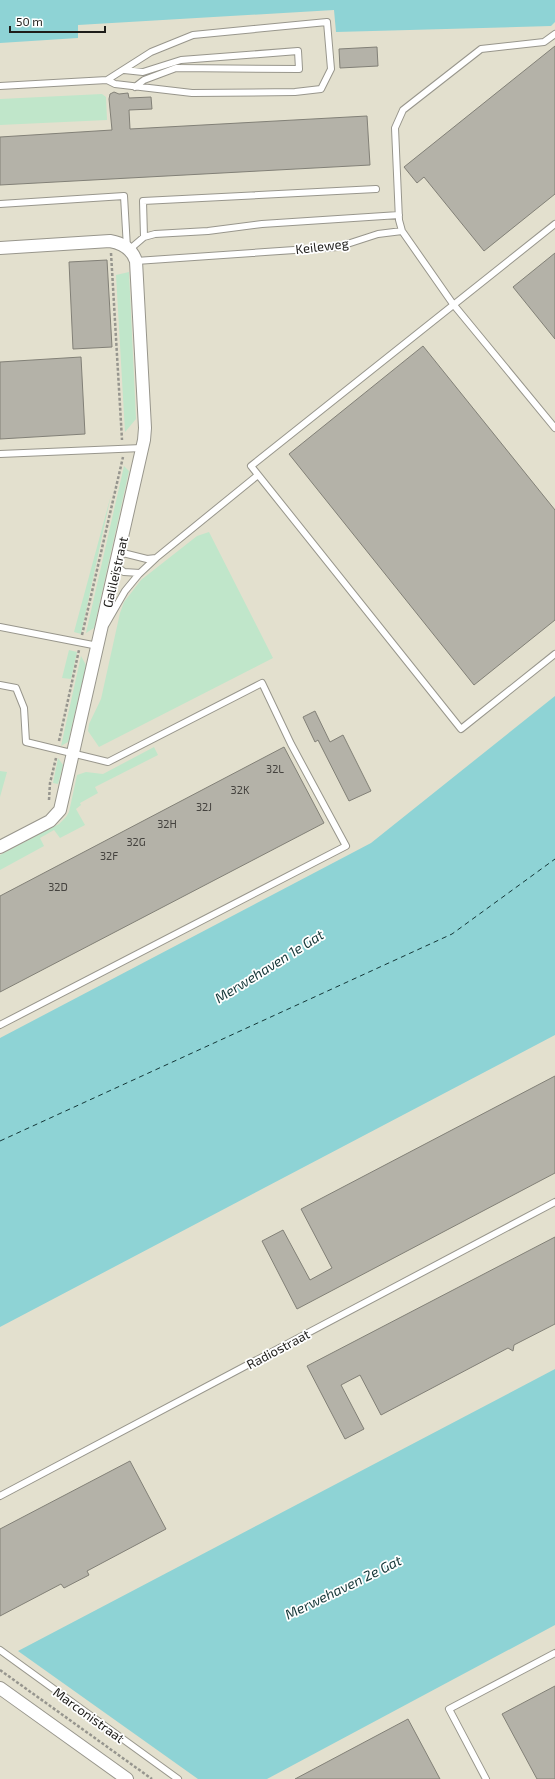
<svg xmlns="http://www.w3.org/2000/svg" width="555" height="1779" font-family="'Exo 2',sans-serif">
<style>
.built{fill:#e3e0ce}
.green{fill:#c0e6ca}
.water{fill:#8ed3d5}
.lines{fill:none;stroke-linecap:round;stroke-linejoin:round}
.ferry{stroke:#153738;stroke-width:1;stroke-dasharray:5 4;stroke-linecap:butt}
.building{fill:#b4b2a8;stroke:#828077}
.lane-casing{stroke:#98968c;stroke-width:8}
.street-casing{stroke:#98968c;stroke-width:14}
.path{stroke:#96958e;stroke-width:2.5;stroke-dasharray:3 2;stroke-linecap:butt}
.lane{stroke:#fff;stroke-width:6}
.street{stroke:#fff;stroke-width:12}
.labels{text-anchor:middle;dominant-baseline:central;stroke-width:3.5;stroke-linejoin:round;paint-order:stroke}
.number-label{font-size:11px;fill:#44423e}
.street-label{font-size:13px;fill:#1e1d1a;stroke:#fff}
.water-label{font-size:14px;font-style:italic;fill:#153738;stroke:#fff}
</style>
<rect width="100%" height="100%" fill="#edece1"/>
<path class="built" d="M 0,0 L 555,0 L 555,1779 L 0,1779 Z"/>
<path class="green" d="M 102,94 L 106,97 L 107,120 L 0,125 L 0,99 Z
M 129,272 L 136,419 L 125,432 L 116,275 Z
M 124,466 L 129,471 L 94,628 L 86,633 Z
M 111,495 L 81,634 L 74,632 Z
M 209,532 L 273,658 L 99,747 L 88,731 L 89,724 L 101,699 L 120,613 L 124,602 L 141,580 L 197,536 Z
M 69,650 L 77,652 L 71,679 L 62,678 Z
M 81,656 L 86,665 L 68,742 L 61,746 Z
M 154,747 L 158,755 L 95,787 L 98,793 L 80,803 L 81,805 L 76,809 L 85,825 L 60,838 L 54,830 L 40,838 L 44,846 L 0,870 L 0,855 L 59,824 L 66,817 L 69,812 L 77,775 L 86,772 L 103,774 Z
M 58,758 L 63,765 L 58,784 L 53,783 Z
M 0,771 L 7,772 L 0,797 Z"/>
<path class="water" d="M 0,0 L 555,0 L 555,22 L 551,26 L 336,32 L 334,10 L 78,25 L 78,38 L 0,43 Z
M 555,696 L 555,1035 L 0,1327 L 0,1038 L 371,843 Z
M 555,1369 L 555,1625 L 267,1779 L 198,1779 L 18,1651 Z"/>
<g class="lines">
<path class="ferry" d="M 0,1141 L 452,934 L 555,859"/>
</g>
<path class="building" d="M 555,46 L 555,194 L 484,251 L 424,177 L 417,183 L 404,167 Z
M 377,47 L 378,66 L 340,68 L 339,49 Z
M 114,92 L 119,94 L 128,93 L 129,98 L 151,97 L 152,109 L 129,110 L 130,129 L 367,116 L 370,165 L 0,185 L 0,137 L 112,130 L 109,99 L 110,94 Z
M 555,253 L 555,339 L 513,287 Z
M 107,260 L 112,347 L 73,349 L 69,262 Z
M 423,346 L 555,510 L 555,620 L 474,685 L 289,454 Z
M 81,357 L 85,434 L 0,439 L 0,362 Z
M 315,711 L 330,742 L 343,735 L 371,791 L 349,801 L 318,740 L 315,742 L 303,717 Z
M 284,747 L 324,823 L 0,992 L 0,896 Z
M 555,1076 L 555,1173 L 297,1309 L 262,1241 L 283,1230 L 310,1280 L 332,1268 L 301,1209 Z
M 555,1237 L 555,1324 L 514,1345 L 513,1351 L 508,1348 L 381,1415 L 360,1375 L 341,1385 L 364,1429 L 345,1439 L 307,1366 Z
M 130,1461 L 166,1529 L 87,1571 L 89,1575 L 64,1588 L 61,1584 L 0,1616 L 0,1529 Z
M 555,1686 L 555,1779 L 537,1779 L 502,1714 Z
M 408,1719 L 440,1779 L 295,1779 Z"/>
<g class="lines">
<defs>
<path id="lane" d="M 327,22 L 331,69 L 321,89 L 295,92 L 192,93 L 115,84 L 107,80 L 151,52 L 193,35 Z
M 555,34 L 544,42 L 481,49 L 403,110 L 395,128 L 399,220 L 402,231 L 453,304 L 555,428
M 124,70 L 143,72 L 181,60 L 298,51 L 299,69 L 176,68 L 144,80 L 135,87
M 0,86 L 107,80
M 0,204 L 124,196 L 127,248
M 555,224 L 251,466 L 461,729 L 555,654
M 144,237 L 143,201 L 376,189
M 130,249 L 144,237 L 155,234 L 208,231 L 262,224 L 399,215
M 136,261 L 338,247 L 378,234 L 402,231
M 0,454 L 142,448
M 156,558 L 258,475
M 116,566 L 124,572 L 140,573
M 106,624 L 125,591 L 139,574 L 156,558 L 147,559 L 119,552
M 0,627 L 98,646
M 0,685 L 16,688 L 24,708 L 26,742 L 108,762 L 262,683 L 291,744 L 346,846 L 0,1025
M 0,1496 L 555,1202
M 0,1650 L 178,1779
M 486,1779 L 449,1709 L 555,1653"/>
<path id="street" d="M 0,248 L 110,241 C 122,243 132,249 136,261 L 145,428 L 144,440 L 60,810 L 50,821 L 0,847
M 0,1688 L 127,1779"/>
</defs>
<use href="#lane" class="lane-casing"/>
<use href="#street" class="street-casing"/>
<path class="path" d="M 111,253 L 122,440
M 82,635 L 123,457
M 59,741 L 79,650
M 49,800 L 50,783 L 56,758
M 0,1670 L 152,1779"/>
<use href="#lane" class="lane"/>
<use href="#street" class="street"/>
</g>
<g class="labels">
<g class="number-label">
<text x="275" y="768">32L</text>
<text x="240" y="789">32K</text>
<text x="204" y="806">32J</text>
<text x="167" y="823">32H</text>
<text x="136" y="841">32G</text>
<text x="109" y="855">32F</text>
<text x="58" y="886">32D</text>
</g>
<g class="street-label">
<text transform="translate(322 246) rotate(-7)">Keileweg</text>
<text transform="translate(115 572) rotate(-77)">Galileïstraat</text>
<text transform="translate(278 1349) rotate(-28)">Radiostraat</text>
<text transform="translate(89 1715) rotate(36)">Marconistraat</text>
</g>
<g class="water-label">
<text transform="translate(269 966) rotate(-32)">Merwehaven 1e Gat</text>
<text transform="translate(343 1587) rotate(-26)">Merwehaven 2e Gat</text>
</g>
</g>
<path d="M10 26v6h95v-6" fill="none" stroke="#1e1d1a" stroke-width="2"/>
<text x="16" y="26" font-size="12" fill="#1e1d1a" stroke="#ffffff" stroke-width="3" paint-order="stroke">50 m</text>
</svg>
